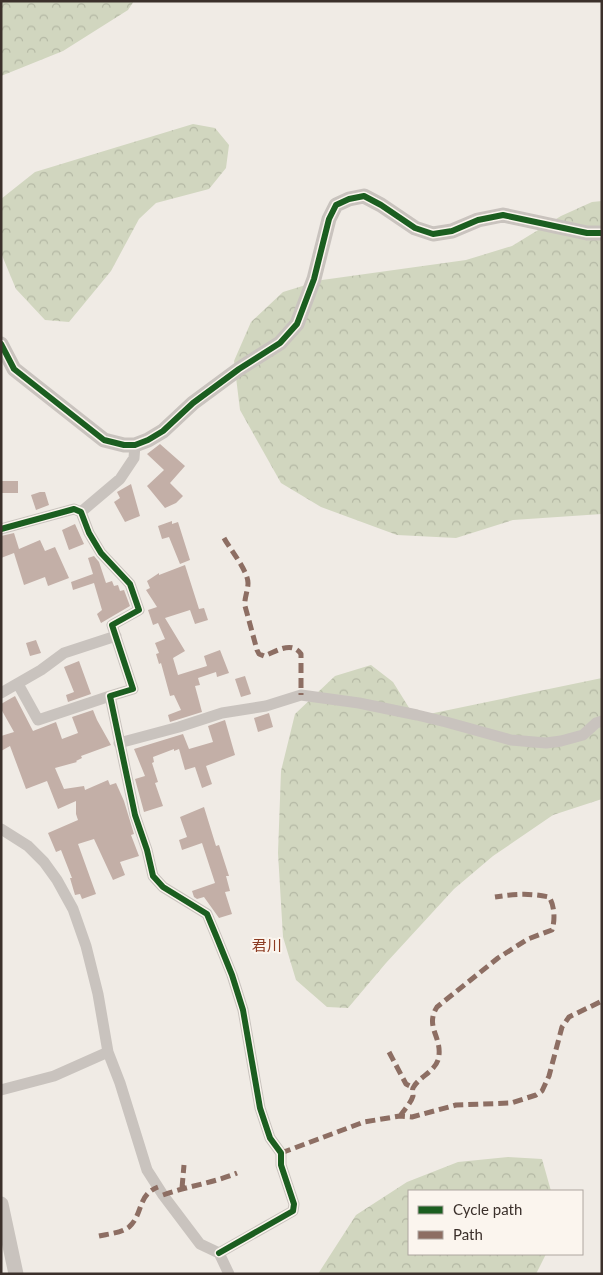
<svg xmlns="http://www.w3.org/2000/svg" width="603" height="1275" font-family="Lato,'Noto Sans JP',sans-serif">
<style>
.forest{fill:url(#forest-crowns)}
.building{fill:#c3afa7}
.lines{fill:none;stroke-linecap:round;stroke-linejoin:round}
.minor{stroke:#c9c3be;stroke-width:11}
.tertiary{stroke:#c9c3be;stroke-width:15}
.quiet{stroke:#8d6e63;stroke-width:5;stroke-dasharray:10 5;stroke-linecap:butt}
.cycleway-casing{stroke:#fbf5ee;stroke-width:9}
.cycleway{stroke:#1b5e20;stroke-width:6}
.labels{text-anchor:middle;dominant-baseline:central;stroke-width:4;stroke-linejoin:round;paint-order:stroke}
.quarter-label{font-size:15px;fill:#8c3b22;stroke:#fbf5ee}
</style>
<defs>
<pattern id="forest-crowns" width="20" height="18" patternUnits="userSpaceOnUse" patternTransform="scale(1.25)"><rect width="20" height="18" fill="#d1d6bf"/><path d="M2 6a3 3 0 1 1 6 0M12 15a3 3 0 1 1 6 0" fill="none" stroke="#b4b8a4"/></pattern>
</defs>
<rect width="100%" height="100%" fill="#f0ebe5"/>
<path class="forest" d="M 1,1 L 134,1 L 128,10 L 63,51 L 1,76 Z
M 193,124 L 215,128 L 229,145 L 226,168 L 209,189 L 156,203 L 139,219 L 111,271 L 69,322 L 45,320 L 16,289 L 1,253 L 1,199 L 35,172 Z
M 602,201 L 602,514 L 513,520 L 456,538 L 397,535 L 321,507 L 281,483 L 240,410 L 234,361 L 251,322 L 283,292 L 322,280 L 466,260 L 512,246 L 561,216 L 592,202 Z
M 371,665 L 393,682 L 416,719 L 434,713 L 602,678 L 602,799 L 553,815 L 493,856 L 454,889 L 386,963 L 348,1008 L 327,1007 L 296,980 L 283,937 L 278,853 L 281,771 L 295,714 L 335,676 Z
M 508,1157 L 542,1159 L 551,1191 L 409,1191 L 409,1254 L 546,1254 L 536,1274 L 318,1274 L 356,1215 L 407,1182 L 458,1162 Z"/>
<path class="building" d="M 160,444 L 185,466 L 170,483 L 183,496 L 176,503 L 165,508 L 147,486 L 164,470 L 147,454 Z
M 2,481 L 18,481 L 18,493 L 2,493 Z
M 131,484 L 140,516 L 125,522 L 114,502 L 120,498 L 117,492 Z
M 40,492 L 45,492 L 49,505 L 36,510 L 31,495 Z
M 172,521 L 172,524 L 178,522 L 190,560 L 180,564 L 169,537 L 162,539 L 158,526 Z
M 75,524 L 84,544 L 69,550 L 62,530 Z
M 14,533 L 19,549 L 40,540 L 45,551 L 55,547 L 69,578 L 48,586 L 45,577 L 24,585 L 14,553 L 1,558 L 1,536 Z
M 94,556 L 99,562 L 106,583 L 112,581 L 114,586 L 118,585 L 120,591 L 124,590 L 130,606 L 101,623 L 97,614 L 102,610 L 94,583 L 73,590 L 71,582 L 93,574 L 88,558 Z
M 185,565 L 199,609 L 204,608 L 208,620 L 195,624 L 190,610 L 165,618 L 185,651 L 173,658 L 178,675 L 207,666 L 204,656 L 220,650 L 229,673 L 217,677 L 216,672 L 198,678 L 200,685 L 195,686 L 202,712 L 170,722 L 168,715 L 181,710 L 174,695 L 170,696 L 161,663 L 159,664 L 156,654 L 159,653 L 155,643 L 165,639 L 158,623 L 153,625 L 148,610 L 157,607 L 146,590 L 150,588 L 147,581 L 159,573 L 159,575 Z
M 36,640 L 41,653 L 30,656 L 26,643 Z
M 79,661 L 91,694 L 68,702 L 66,695 L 74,692 L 64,667 Z
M 245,676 L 251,694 L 241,697 L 235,679 Z
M 15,696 L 33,731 L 56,722 L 62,739 L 78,733 L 72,717 L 93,710 L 97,720 L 111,745 L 81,756 L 82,758 L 76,761 L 77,762 L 55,768 L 64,789 L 84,786 L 85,790 L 108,780 L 110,785 L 116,783 L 124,801 L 134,834 L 131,835 L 139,856 L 120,862 L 125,875 L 113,880 L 94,839 L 78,844 L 96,894 L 82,899 L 80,894 L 75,895 L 70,878 L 72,878 L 61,850 L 56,852 L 48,833 L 78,820 L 76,814 L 76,801 L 58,809 L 47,781 L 26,789 L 10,746 L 1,751 L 1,736 L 14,732 L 1,709 L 1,704 Z
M 269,713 L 273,727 L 258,732 L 254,718 Z
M 225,720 L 235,755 L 206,766 L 212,784 L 202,788 L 195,767 L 185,770 L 179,749 L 174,751 L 174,749 L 153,757 L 154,762 L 152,763 L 158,782 L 155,783 L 163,806 L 144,812 L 135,779 L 145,776 L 134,749 L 183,734 L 189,749 L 213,742 L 208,726 Z
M 204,807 L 216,846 L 219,845 L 229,876 L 226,876 L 230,891 L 225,892 L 232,914 L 219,918 L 204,897 L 197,899 L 194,897 L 192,891 L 215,883 L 202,843 L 182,850 L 179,840 L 187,837 L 180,817 Z"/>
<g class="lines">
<path class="minor" d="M 81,512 L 120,479 L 134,458 L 135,445
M 1,529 L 74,509 L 81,512 L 89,533 L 101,553 L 130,584 L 139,610 L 112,625 L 133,689 L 110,696 L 135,815 L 147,850 L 153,876 L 163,887 L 207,914 L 217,938 L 232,975 L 243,1010 L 260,1108 L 270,1138 L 281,1153 L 281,1165 L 294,1204 L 293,1211 L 219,1253
M 18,684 L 38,720 L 110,696
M 1,693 L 41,670 L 64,653 L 116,636
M 119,743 L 179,727 L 222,713 L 266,706 L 301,695 L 359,703 L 417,715 L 446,722 L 511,740 L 546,743 L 561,741 L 583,735 L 596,723 L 602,721
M 1,829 L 28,846 L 44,862 L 57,880 L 73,909 L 86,946 L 98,994 L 108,1052 L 120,1083 L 147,1170 L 163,1195 L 200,1244 L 219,1253 L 229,1274
M 1,1090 L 54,1076 L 108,1052"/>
<path class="tertiary" d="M 1,344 L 14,369 L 104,440 L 124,445 L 135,445 L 148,440 L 163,431 L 193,403 L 239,369 L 280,343 L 297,324 L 314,279 L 329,219 L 336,205 L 349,199 L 364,196 L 381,205 L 415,228 L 433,234 L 452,231 L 478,220 L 503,215 L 587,233 L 602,233
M 1,1204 L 16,1274"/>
<path class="quiet" d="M 224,538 C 230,549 248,571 248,583 C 248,591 244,598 245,606 L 257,650 L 259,654 L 264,656 C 276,652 291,640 301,654 L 301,695
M 389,1052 L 406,1084 L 414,1088
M 400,1116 C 404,1110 411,1103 413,1096 C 413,1093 412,1091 413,1088 C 419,1076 438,1071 439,1055 C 441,1036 425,1026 437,1007 L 498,958 L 528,939 L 552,930 C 555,921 555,906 549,897 C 530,893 514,894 495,897
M 281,1153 L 364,1122 L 400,1116 L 412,1117 L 456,1105 L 511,1103 L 536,1095 L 542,1091 L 549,1076 L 562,1027 L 569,1017 L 602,1001
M 182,1188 L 184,1165
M 163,1195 C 188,1186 213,1183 237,1173
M 99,1236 C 108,1234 121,1233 129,1227 C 143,1215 137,1195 158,1187"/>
<defs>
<path id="cycleway" d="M 1,344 L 14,369 L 104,440 L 124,445 L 135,445 L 148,440 L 163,431 L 193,403 L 239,369 L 280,343 L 297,324 L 314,279 L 329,219 L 336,205 L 349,199 L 364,196 L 381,205 L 415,228 L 433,234 L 452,231 L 478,220 L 503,215 L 587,233 L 602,233
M 1,529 L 74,509 L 81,512 L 89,533 L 101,553 L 130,584 L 139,610 L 112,625 L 133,689 L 110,696 L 135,815 L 147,850 L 153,876 L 163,887 L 207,914 L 217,938 L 232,975 L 243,1010 L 260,1108 L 270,1138 L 281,1153 L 281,1165 L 294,1204 L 293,1211 L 219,1253"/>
</defs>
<use href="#cycleway" class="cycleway-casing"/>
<use href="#cycleway" class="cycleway"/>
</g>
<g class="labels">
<g class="quarter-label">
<text x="267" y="945">君川</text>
</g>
</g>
<rect width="603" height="1275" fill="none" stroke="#3b302b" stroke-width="5"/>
<rect x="408" y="1190" width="175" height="65" fill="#fbf5ee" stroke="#aea6a0"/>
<rect x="418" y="1206" width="25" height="8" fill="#1b5e20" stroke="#aea6a0"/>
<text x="453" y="1215" font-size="15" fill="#3b302b">Cycle path</text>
<rect x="418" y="1231" width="25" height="8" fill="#8d6e63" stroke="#aea6a0"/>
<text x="453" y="1240" font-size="15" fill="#3b302b">Path</text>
</svg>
